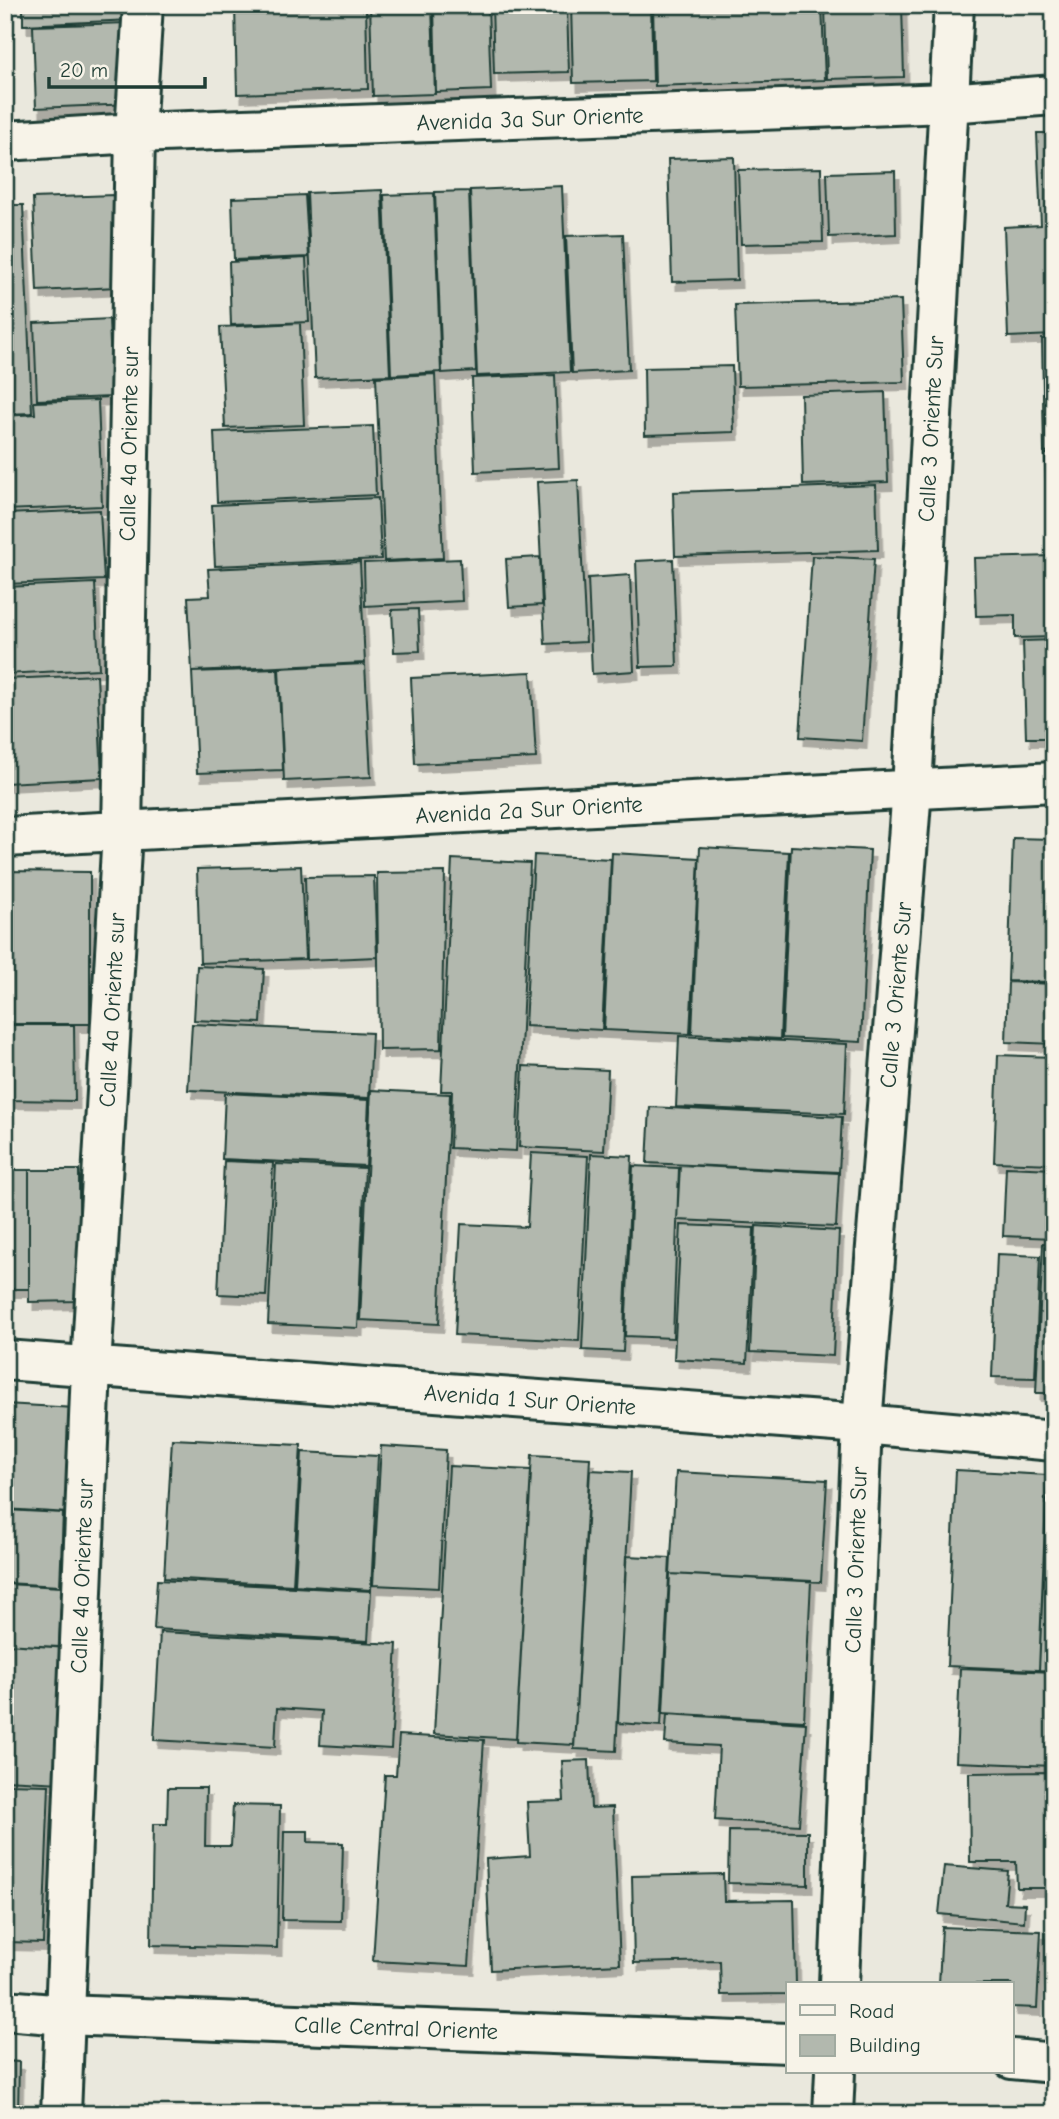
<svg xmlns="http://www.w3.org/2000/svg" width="1059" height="2119" font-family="'Comic Neue',sans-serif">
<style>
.building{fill:#b2b8ae;stroke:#1f3d34;stroke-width:2;filter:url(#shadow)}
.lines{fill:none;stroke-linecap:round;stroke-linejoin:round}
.minor-casing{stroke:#1f3d34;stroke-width:44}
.major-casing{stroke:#1f3d34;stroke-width:44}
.minor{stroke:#f7f3e8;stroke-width:38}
.major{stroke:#f7f3e8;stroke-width:38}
.labels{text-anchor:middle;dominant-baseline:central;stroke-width:7;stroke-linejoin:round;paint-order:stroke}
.street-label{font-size:23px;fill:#1f3d34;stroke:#f7f3e8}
</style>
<defs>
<filter id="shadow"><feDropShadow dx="4.5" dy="8" stdDeviation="0" flood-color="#0004"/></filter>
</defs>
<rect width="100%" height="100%" fill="#eae8dd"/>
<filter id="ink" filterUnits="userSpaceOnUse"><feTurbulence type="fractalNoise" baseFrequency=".0143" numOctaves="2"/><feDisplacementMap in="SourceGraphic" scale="14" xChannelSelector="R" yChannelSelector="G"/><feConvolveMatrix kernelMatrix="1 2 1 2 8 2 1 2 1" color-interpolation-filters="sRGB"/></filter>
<g filter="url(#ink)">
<path class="building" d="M 23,5 L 132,5 L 132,20 L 23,25 Z
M 235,5 L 366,5 L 368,89 L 237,94 Z
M 370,5 L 432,5 L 435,94 L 373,96 Z
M 434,5 L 488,5 L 491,90 L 436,92 Z
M 492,5 L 567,5 L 569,72 L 494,74 Z
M 571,5 L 651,5 L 653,81 L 573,83 Z
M 653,5 L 822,5 L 825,80 L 655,86 Z
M 825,5 L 902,5 L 904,77 L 827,79 Z
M 128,23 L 132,104 L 36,108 L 33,26 Z
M 1037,133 L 1054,133 L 1054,335 L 1008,337 L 1004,227 L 1041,225 Z
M 734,157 L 737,280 L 672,282 L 668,159 Z
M 821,168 L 823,242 L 741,244 L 738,170 Z
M 895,171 L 896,234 L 829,237 L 827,173 Z
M 562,186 L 570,372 L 477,376 L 470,190 Z
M 382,190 L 390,375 L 315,378 L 307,193 Z
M 469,191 L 476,371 L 442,373 L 435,192 Z
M 434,193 L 441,372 L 391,375 L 384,195 Z
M 113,195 L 117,287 L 37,291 L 33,198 Z
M 305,195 L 309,257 L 234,260 L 232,198 Z
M 5,205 L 23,205 L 32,413 L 5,414 Z
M 623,234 L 629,370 L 572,373 L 566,236 Z
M 306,258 L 309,322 L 231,325 L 229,262 Z
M 901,300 L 904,382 L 738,386 L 735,305 Z
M 109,319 L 112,397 L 37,400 L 34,323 Z
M 300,323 L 304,425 L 225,428 L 220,327 Z
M 1042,339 L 1054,339 L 1054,451 L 1044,452 Z
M 732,366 L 734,432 L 645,435 L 644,368 Z
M 435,374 L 443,558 L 384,561 L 376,377 Z
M 555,375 L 559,468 L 475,472 L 472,378 Z
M 885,392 L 888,482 L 803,485 L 801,395 Z
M 98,400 L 102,506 L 5,510 L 5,416 L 35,414 L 34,402 Z
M 373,426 L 376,495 L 217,502 L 214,432 Z
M 1045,454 L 1054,454 L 1054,534 L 1048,534 Z
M 578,480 L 586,642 L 545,644 L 537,482 Z
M 876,485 L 878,550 L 675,556 L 673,492 Z
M 378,498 L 381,559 L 215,566 L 212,505 Z
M 100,510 L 104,580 L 5,584 L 5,514 Z
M 812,556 L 874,559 L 862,741 L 800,737 Z
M 1054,556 L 1054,637 L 1015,638 L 1015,615 L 976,616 L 974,558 Z
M 540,557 L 542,605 L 509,607 L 506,559 Z
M 460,559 L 462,601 L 365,606 L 364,563 Z
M 673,559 L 677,666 L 640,667 L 636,561 Z
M 360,562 L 365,663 L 192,671 L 188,597 L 210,596 L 208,569 Z
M 630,575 L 634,671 L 592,674 L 588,578 Z
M 95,583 L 99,669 L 5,674 L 5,587 Z
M 418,609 L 420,651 L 394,652 L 392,610 Z
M 1054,640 L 1054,738 L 1026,738 L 1023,641 Z
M 365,664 L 371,777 L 284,781 L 279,668 Z
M 278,669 L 283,770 L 197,773 L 192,672 Z
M 531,672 L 536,758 L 415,764 L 411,678 Z
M 97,675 L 102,778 L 5,783 L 5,679 Z
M 1013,838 L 1054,839 L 1054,982 L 1008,981 Z
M 791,846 L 870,850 L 861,1042 L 782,1038 Z
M 700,847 L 789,852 L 780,1039 L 692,1034 Z
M 612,853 L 699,858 L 690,1034 L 604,1030 Z
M 534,855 L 611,859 L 602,1030 L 525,1026 Z
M 452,859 L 530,863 L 516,1151 L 450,1148 L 452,1091 L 441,1091 Z
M 301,866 L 305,959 L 200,963 L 197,869 Z
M 5,871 L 90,872 L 90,1024 L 5,1024 Z
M 445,872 L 441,1049 L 379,1050 L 377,873 Z
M 374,876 L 377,957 L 307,960 L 305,877 Z
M 197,966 L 264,969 L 261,1023 L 194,1020 Z
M 1008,982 L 1054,984 L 1054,1044 L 1006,1042 Z
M 192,1024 L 372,1033 L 369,1098 L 188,1090 Z
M 5,1025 L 74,1025 L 75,1101 L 5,1100 Z
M 679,1036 L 847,1044 L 844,1114 L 676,1107 Z
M 998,1055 L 1054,1057 L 1054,1164 L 994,1162 Z
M 523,1066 L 608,1070 L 604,1151 L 519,1147 Z
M 371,1090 L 450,1094 L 439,1324 L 360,1320 Z
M 225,1093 L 369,1100 L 366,1166 L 222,1159 Z
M 650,1107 L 842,1117 L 839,1172 L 647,1163 Z
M 531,1153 L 588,1156 L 579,1341 L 455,1335 L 461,1224 L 527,1227 Z
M 591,1154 L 632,1156 L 623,1352 L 582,1350 Z
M 224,1161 L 273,1163 L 266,1296 L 218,1294 Z
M 276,1164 L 365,1168 L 358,1328 L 268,1324 Z
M 680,1165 L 839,1173 L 836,1227 L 677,1220 Z
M 633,1166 L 679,1168 L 673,1338 L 625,1336 Z
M 1006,1167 L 1054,1169 L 1054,1238 L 1003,1236 Z
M 5,1170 L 29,1170 L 29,1289 L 5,1289 Z
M 29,1170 L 79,1170 L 79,1301 L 29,1302 Z
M 681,1225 L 754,1228 L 747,1363 L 674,1359 Z
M 756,1226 L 839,1231 L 833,1356 L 750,1352 Z
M 1043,1243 L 1054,1244 L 1054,1393 L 1036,1393 Z
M 997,1254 L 1040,1256 L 1035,1378 L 992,1377 Z
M 5,1404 L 75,1408 L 69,1513 L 5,1509 Z
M 172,1439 L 301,1445 L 293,1585 L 164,1578 Z
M 381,1446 L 446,1450 L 439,1588 L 373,1585 Z
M 302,1452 L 378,1456 L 371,1590 L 295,1585 Z
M 532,1455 L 590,1458 L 574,1745 L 516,1742 Z
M 449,1466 L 531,1470 L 516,1739 L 434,1734 Z
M 590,1470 L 631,1472 L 616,1751 L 574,1749 Z
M 956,1470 L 1047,1475 L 1039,1670 L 947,1666 Z
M 676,1472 L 827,1480 L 821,1582 L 670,1574 Z
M 1047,1499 L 1054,1499 L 1054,1671 L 1039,1670 Z
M 5,1510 L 63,1513 L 60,1586 L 5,1583 Z
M 626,1556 L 670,1558 L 661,1726 L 618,1723 Z
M 670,1574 L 811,1581 L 804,1721 L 663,1713 Z
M 157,1580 L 371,1591 L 368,1641 L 154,1629 Z
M 5,1584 L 62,1587 L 59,1647 L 5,1644 Z
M 160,1632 L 397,1644 L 391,1749 L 320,1745 L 322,1711 L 277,1708 L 275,1747 L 154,1740 Z
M 5,1644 L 69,1648 L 62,1783 L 5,1780 Z
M 960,1668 L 1054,1672 L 1054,1766 L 956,1762 Z
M 667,1714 L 806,1723 L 799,1825 L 715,1820 L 719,1746 L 665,1743 Z
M 399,1735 L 484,1740 L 469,1966 L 373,1961 L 385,1775 L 396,1775 Z
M 589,1760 L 591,1808 L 613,1807 L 620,1964 L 491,1970 L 486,1859 L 530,1856 L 527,1802 L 564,1801 L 562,1761 Z
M 1054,1772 L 1054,1888 L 1017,1888 L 1016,1862 L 970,1862 L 969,1773 Z
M 5,1784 L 49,1785 L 43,1943 L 5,1942 Z
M 168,1788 L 206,1788 L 205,1846 L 231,1846 L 233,1805 L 280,1806 L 277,1948 L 151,1945 L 153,1824 L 167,1824 Z
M 284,1831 L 308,1831 L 308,1842 L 343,1843 L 341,1921 L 282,1920 Z
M 729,1831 L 808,1832 L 808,1885 L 728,1883 Z
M 944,1866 L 1008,1871 L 1005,1903 L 1025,1904 L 1024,1922 L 939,1914 Z
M 723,1874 L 724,1901 L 794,1900 L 796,1984 L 788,1984 L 788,1994 L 721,1995 L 720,1961 L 634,1963 L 632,1876 Z
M 942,1927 L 1041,1931 L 1037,2008 L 1012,2007 L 1012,1984 L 939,1984 Z
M 5,2061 L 19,2062 L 18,2114 L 5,2114 Z"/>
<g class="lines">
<defs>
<path id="minor" d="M 5,141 L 135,133 L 947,103 L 1054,95
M 5,837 L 1054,782
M 5,1360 L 862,1424 L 1054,1441
M 61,2114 L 91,1368 L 122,832 L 135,133 L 143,5"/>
<path id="major" d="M 839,1984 L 862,1424 L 912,789 L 954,5
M 5,2010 L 64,2015 L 788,2043
M 1012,2059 L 1054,2063
M 833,2114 L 835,2072"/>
</defs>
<use href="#minor" class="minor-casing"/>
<use href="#major" class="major-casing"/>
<use href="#minor" class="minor"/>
<use href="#major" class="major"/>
</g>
</g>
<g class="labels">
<g class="street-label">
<text transform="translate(530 119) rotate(-2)">Avenida 3a Sur Oriente</text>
<text transform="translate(931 429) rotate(-87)">Calle 3 Oriente Sur</text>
<text transform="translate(129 444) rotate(-89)">Calle 4a Oriente sur</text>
<text transform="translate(529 810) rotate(-3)">Avenida 2a Sur Oriente</text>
<text transform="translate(896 995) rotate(-85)">Calle 3 Oriente Sur</text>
<text transform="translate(112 1010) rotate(-87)">Calle 4a Oriente sur</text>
<text transform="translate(530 1400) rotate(4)">Avenida 1 Sur Oriente</text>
<text transform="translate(856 1560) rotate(-88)">Calle 3 Oriente Sur</text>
<text transform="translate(82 1576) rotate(-88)">Calle 4a Oriente sur</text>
<text transform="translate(396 2028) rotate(2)">Calle Central Oriente</text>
</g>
</g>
<rect width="1059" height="2119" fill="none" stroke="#f7f3e8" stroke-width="28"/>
<rect x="14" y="14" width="1031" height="2091" fill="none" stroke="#1f3d34" stroke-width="2.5" filter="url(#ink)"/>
<rect x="786" y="1982" width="228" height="91" fill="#f7f3e8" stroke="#a1aaa0" stroke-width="2"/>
<rect x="800" y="2005" width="35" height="10" fill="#f7f3e8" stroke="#a1aaa0" stroke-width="2"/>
<text x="849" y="2018" font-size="21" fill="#1f3d34">Road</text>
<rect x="800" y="2035" width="35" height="21" fill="#b2b8ae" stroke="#a1aaa0" stroke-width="2"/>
<text x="849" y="2052" font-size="21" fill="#1f3d34">Building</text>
<path d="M49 77v10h156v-10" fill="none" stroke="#1f3d34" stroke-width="3.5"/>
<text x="60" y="77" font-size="21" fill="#1f3d34" stroke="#f7f3e8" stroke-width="5" paint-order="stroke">20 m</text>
</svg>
